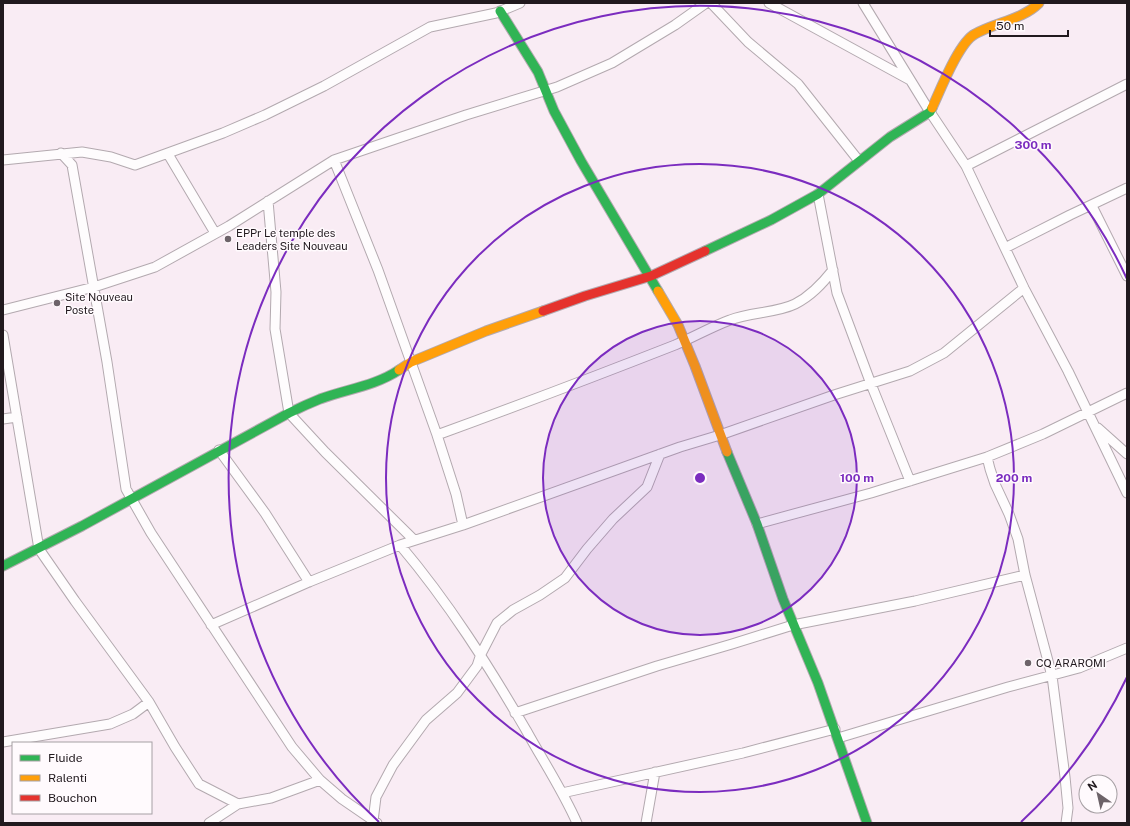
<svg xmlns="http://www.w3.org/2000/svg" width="1130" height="826" font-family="'Public Sans',sans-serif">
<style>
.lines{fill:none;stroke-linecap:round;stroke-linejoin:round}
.street-casing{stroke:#b3a9af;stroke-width:11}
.fast-casing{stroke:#b3a9af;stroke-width:11}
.slow-casing{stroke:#b3a9af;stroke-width:11}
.jam-casing{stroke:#b3a9af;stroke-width:11}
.street{stroke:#fefcfd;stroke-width:9}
.fast{stroke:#30b455;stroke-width:9}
.slow{stroke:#ff9f0a;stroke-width:9}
.jam{stroke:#e5322d;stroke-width:9}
.ring{fill:none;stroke:#7b2cbf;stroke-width:2}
.poi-dot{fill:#6d6369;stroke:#fffafd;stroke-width:1.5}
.labels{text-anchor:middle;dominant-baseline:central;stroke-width:3;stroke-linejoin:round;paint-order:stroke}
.poi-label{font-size:11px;fill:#21191e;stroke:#fffafd;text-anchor:start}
.centre{fill:#7b2cbf;stroke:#fffafd;stroke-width:2}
.ring-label{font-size:12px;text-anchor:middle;font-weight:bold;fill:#7b2cbf;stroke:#fffafd;stroke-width:3;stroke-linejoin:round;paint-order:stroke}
</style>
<rect width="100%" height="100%" fill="#f9ecf4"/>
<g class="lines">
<defs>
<path id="street" d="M 711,3 L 748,42 L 798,84 L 859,161
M 769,3 L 910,80
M 863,3 L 930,112 L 966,166 L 1024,288 L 1068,371 L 1127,493
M 61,153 L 72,165 L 107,362 L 126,489 L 151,533 L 292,747 L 320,780 L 342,799 L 377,823
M 168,154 L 215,233
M 3,160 L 82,152 L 111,157 L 135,165 L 223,133 L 265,115 L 324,86 L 430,27 L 496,13 L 520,3
M 334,160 L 378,270 L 437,435 L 456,494 L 463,525
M 966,166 L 1127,84
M 818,194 L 837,293 L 871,384 L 910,481
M 268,201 L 276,292 L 275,329 L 289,413 L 325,452 L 414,540
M 1092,206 L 1127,276
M 1005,248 L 1070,215 L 1127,188
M 3,310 L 94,287 L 155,267 L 229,226 L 334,160 L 466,115 L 557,87 L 612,63 L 675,25 L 706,3
M 3,335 L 39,549 L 75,601 L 149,702 L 175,747 L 199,784 L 238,804
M 3,419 L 17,417
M 1098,428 L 1127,454
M 437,435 C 517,406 596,376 675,345 C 694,337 711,327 730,320 C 750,312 777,313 795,304 C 811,296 822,284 833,270
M 219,450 L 265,513 L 309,582
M 987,457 L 990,469 L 995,484 L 1009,514 L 1018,539 L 1025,575 L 1052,676 L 1065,777 L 1068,808 L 1066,823
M 757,524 L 871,493 L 987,457 L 1043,434 L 1127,393
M 400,545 C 449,603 488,665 526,730 C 543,761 563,791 577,823
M 211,625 L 309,582 L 400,545 L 463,525 L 680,447 L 720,435 L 834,395 L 910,371 L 944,353 L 1024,288
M 515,713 L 657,666 L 732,644 L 793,625 L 915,601 L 1025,575
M 838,738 L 1008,687 L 1079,668 L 1127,648
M 3,742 L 110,724 L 133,714 L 149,702
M 562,793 L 743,753 L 835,729
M 373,821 L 376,797 L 393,765 L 426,720 L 457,693 L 477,666 L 481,654 L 497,623 L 513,610 L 540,595 L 565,578 L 587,549 L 613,519 L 647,487 L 660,454
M 209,823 L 238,804 L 271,798 L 320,780
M 646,823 L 655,772"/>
<path id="fast" d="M 500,11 L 538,72 L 554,111 L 581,161 L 658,291
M 705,251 L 771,220 L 818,194 L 890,137 L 930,112 L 932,108
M 727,452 L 757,524 L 783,599 L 818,683 L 867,823
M 3,566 L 82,526 L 289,413 C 299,408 310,403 320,399 C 347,389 375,386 399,370"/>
<path id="slow" d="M 932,108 C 940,91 959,42 975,34 C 996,22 1022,20 1039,3
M 658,291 L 678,325 L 695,366 L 727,452
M 399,370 L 411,362 L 486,331 L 543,311"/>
<path id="jam" d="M 543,311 L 585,296 L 651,276 L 705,251"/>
</defs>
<use href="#street" class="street-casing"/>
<use href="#fast" class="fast-casing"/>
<use href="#slow" class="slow-casing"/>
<use href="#jam" class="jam-casing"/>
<use href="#street" class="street"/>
<use href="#fast" class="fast"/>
<use href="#slow" class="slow"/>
<use href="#jam" class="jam"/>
</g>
<circle cx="700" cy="478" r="157" fill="#7b2cbf" fill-opacity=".12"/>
<g class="ring">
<circle cx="700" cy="478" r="157"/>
<circle cx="700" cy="478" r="314"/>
<path d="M1127 677A471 471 0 0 1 1021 822M379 822A471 471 0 1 1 1127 279"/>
</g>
<g class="poi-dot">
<circle cx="228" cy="239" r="4"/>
<circle cx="57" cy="303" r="4"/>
<circle cx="1028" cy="663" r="4"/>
</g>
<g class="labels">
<g class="poi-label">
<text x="236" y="233">EPPr Le temple des<tspan x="236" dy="13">Leaders Site Nouveau</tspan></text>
<text x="65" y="297">Site Nouveau<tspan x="65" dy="13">Poste</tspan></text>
<text x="1036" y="663">CQ ARAROMI</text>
</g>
</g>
<circle cx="700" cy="478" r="6" class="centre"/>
<g class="ring-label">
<text x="1033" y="149">300 m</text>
<text x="857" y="482">100 m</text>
<text x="1014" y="482">200 m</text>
</g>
<rect width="1130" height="826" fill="none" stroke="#21191e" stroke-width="8"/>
<rect x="12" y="742" width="140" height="72" fill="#fffafd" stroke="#a6a0a4"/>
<rect x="20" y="755" width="20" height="6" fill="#30b455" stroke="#a6a0a4"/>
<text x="48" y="762" font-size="12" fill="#21191e">Fluide</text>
<rect x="20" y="775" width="20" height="6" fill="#ff9f0a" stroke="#a6a0a4"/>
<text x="48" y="782" font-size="12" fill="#21191e">Ralenti</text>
<rect x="20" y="795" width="20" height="6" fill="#e5322d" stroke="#a6a0a4"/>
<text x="48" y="802" font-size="12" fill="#21191e">Bouchon</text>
<g transform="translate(1098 794) rotate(326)"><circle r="19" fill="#fffafd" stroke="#a6a0a4"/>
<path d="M0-3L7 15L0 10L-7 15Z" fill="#6d6369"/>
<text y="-6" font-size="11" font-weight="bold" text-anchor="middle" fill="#21191e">N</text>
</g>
<path d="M990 30v6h78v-6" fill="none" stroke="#21191e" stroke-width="2"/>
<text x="996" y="30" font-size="12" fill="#21191e" stroke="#fffafd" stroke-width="3" paint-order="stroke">50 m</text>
</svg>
